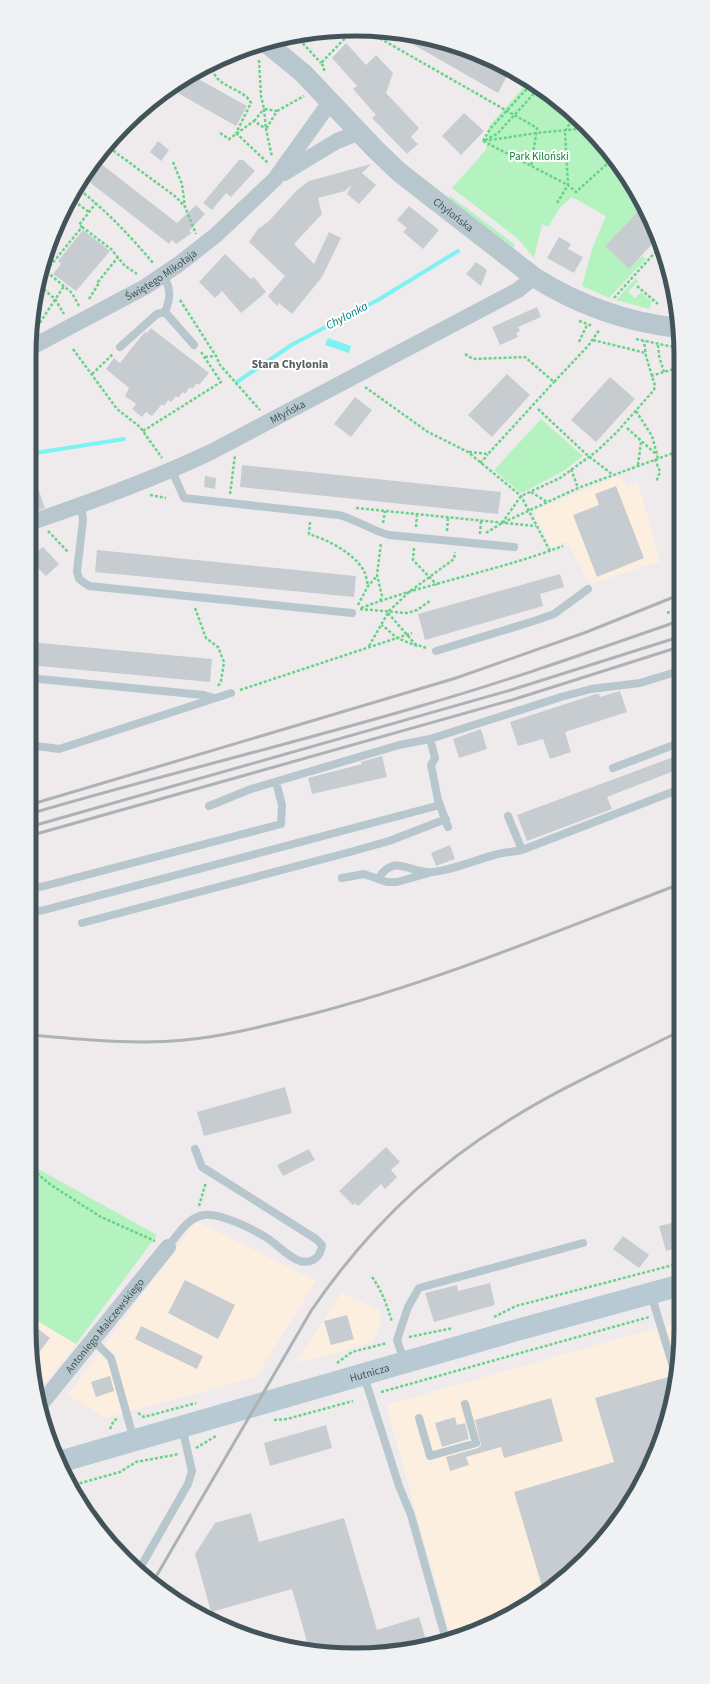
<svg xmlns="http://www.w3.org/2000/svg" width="710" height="1684" font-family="'Source Sans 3',sans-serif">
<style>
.commercial{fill:#fdefe0}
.green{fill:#b4f2bf}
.water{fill:#7df2f3}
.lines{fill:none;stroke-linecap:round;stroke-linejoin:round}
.stream{stroke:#7df2f3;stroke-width:4}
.building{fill:#c7ccd1}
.path{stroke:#69d289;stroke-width:2.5;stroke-dasharray:3 2;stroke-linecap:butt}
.service{stroke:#b8c7cd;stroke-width:8}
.minor{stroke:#b8c7cd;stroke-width:16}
.tertiary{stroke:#b8c7cd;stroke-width:20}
.secondary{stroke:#b7c9d2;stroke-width:22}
.rail{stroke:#adb2b7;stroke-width:3}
.labels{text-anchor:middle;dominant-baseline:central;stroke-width:4;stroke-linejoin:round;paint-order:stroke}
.park-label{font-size:11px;fill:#0f8030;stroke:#fff}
.street-label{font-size:11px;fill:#42545a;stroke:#fff}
.water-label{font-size:12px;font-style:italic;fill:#067f80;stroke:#fff}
.neighbourhood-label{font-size:12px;font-weight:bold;fill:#575e61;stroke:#fff}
.rim{fill:none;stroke:#42545a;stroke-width:5}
</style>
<rect width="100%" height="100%" fill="#efebec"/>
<path class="commercial" d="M 617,477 L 624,479 L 626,487 L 638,483 L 660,561 L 594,583 L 588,581 L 567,541 L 551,547 L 534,511 Z
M 196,1221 L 316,1281 L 256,1377 L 105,1418 L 68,1395 Z
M 341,1293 L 378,1309 L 381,1321 L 373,1342 L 296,1364 Z
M 29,1316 L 76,1344 L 39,1390 L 29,1329 Z
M 681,1321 L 664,1434 L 613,1528 L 536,1600 L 480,1630 L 452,1639 L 386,1405 Z"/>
<path class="green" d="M 529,81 L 536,84 L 600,140 L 644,205 L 605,246 L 629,269 L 642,256 L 646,259 L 609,298 L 582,286 L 592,249 L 606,216 L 572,197 L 561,206 L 548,227 L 542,224 L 534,258 L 517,238 L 452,188 L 486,150 L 489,126 Z
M 449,195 L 513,243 L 515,245 L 513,249 L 450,202 Z
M 636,278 L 638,281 L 628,292 L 635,298 L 641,292 L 652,302 L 649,309 L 616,300 Z
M 541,419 L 583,456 L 565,470 L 524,492 L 519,492 L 494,470 Z
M 29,1164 L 157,1235 L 76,1344 L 29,1316 Z"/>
<path class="water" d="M 328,338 L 351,346 L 349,353 L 325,345 Z"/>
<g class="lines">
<path class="stream" d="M 237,382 L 293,344 L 378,300 L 458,251
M 29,454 L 124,439"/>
</g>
<path class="building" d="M 396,32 L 453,45 L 507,76 L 498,93 L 395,34 Z
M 346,43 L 366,65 L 376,55 L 393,73 L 386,93 L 419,128 L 411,137 L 418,144 L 407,154 L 372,118 L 376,115 L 353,89 L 357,86 L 332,58 Z
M 191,75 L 247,106 L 236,126 L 169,88 Z
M 464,113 L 484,131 L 461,155 L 442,136 Z
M 158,141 L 169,150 L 161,161 L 150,152 Z
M 96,160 L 177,223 L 196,205 L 205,214 L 189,231 L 192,233 L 176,244 L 172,240 L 169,244 L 83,177 Z
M 239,160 L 243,160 L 255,171 L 231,197 L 226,193 L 212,210 L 203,203 Z
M 371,164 L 362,173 L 376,185 L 359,204 L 347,194 L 352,184 L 345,191 L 318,198 L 322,214 L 294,244 L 314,264 L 329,232 L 341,238 L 322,277 L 292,314 L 279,303 L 277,306 L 268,296 L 285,276 L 249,242 L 258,229 L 269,221 L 297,190 L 309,181 Z
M 644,205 L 647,211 L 656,240 L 629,269 L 605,246 Z
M 409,206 L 439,230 L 423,249 L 403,232 L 407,228 L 397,220 Z
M 83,230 L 110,251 L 76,291 L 53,274 L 61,264 L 58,261 Z
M 559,237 L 571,244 L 568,249 L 583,257 L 574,273 L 547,258 Z
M 225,254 L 251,279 L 254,277 L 266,292 L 241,313 L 222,291 L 215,298 L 199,282 Z
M 476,262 L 487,270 L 481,286 L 466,274 Z
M 537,307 L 541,317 L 518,327 L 520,331 L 516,333 L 518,337 L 500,345 L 492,327 Z
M 151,328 L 209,373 L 199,385 L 197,383 L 192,389 L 190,387 L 185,394 L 183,392 L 178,398 L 176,396 L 171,402 L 168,400 L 164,406 L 162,404 L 152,416 L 146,412 L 142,417 L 132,409 L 136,404 L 125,396 L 129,388 L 106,369 L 114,358 L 120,363 L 143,334 L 146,332 L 147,333 Z
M 507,374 L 530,395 L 492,437 L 468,415 Z
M 610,377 L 635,399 L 596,442 L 571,420 Z
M 355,397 L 372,410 L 351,437 L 334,424 Z
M 242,465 L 501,492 L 498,514 L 240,487 Z
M 205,476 L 216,478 L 215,489 L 204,487 Z
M 616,486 L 644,558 L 597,577 L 573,515 L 599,505 L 595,494 Z
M 39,491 L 45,508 L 29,513 L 29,494 Z
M 29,541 L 38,551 L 43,547 L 59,564 L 46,576 L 37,567 L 29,575 Z
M 97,550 L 356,576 L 354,597 L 95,572 Z
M 560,574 L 564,587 L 540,594 L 543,606 L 425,640 L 418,614 Z
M 29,642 L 212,659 L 210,682 L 29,665 Z
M 620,691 L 627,712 L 565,732 L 571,752 L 550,759 L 543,739 L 518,746 L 510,722 L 596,694 L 599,694 L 600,697 Z
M 481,729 L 487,749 L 459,758 L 453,739 Z
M 679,755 L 679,769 L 607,797 L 612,809 L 527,841 L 517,815 Z
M 382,756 L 387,777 L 312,794 L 308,778 L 362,764 L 361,762 Z
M 450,845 L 455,859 L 436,866 L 431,853 Z
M 285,1087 L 292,1113 L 204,1136 L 197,1112 Z
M 386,1147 L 400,1162 L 391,1170 L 397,1177 L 385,1189 L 381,1184 L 358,1206 L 355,1203 L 353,1205 L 339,1191 Z
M 309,1149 L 315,1160 L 283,1176 L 277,1165 Z
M 681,1221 L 681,1247 L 666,1251 L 659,1226 Z
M 623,1236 L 649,1255 L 639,1268 L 613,1249 Z
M 185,1280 L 235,1305 L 218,1339 L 168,1313 Z
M 490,1283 L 495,1305 L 434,1322 L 425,1293 L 457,1285 L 458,1291 Z
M 347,1315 L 354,1339 L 331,1345 L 324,1321 Z
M 29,1322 L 50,1338 L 34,1359 L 29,1329 Z
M 141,1326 L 203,1356 L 197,1369 L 135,1339 Z
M 110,1376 L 114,1391 L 96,1397 L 91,1382 Z
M 668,1377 L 671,1388 L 664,1434 L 613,1528 L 544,1593 L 514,1492 L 614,1462 L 595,1398 Z
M 551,1398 L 563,1441 L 504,1458 L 501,1447 L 466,1457 L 469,1465 L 450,1471 L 446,1457 L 478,1448 L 481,1445 L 475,1420 Z
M 455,1417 L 457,1425 L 465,1423 L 469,1439 L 442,1447 L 435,1423 Z
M 326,1425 L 332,1448 L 270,1466 L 264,1443 Z
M 251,1513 L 259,1542 L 344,1518 L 377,1630 L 419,1617 L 428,1646 L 419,1649 L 310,1652 L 292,1589 L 211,1612 L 195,1554 L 215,1523 Z"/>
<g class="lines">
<path class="path" d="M 367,31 L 537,128 L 531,167
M 296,36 L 321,63
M 245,50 L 253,55
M 259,60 L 261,96 L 264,109 L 277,111 L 266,129
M 213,69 C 215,87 244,88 251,103 L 236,133
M 324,71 L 324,67 L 321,63 L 353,30
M 264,109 L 266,129
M 277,111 L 304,96
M 254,121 L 264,109
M 220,133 L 229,139 L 254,121 L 266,129 L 272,157
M 236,133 L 269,164
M 485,140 L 497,134 L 540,87
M 483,141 L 568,185 L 565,131 L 574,117
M 483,141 L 490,129 L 533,82
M 484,141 L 537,133 L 587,128
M 108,142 L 115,152 L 176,197 L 185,207
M 173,162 L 182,184 L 185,207 L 196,234
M 76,187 C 106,210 130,236 154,264
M 70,198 L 89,212
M 557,203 L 568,185 L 576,192 L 607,164 L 615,163
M 82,227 L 111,249 L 125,266 L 137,274
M 44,265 L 49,269
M 40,286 L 55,299 L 64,314
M 637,286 L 658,304
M 614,298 L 659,248
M 89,299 L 99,283 L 98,282 L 118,257
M 180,300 L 216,356 L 220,365 L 260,410
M 79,306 L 72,293 L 46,271 L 82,227 L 79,225 L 96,203
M 579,321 L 593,326
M 37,327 L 64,286
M 636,339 L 678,348
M 593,340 L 646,353
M 579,342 L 587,325
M 658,345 L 659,356 L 664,372
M 676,348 L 675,362 L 678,372
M 73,349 L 117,409 L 140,427 L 162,458
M 465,354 L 473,359 L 525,357 L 554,382 L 588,346 L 600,329
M 205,357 L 216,356
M 92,374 L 113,354
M 651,376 L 677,368
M 365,387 L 428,432 L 468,452 L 521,496 L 550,551
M 538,409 L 586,454 L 613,475
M 636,411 L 652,436 L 658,458
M 627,428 L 657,455
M 143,431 L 221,382 L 201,352
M 469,452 L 488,454 L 554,382
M 655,459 L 660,472 L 656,482
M 480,463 L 488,455
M 638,465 L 641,442
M 571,469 L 578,488
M 531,492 L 547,502
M 230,494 L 235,455
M 150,495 L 166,498
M 356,508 L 536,526
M 310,522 L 309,534 C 328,540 354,553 364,571 C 366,575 367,581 368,586
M 383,523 L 385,511
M 502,523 L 521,496 L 560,478 L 597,451 L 616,433 L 654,390 L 655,386 L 646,356 L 644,341
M 416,527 L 417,514
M 48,531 L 68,552
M 447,531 L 448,517
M 486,533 L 502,523 L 578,488 L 679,451
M 480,534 L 481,521
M 414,548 L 413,560 L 437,585
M 380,601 L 382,596 L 377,575 L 381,543
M 358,605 L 368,586 L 377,576
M 195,608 L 206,638 L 218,647 L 224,662 L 221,681 L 218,686
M 361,608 C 427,583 497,571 563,546
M 360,609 L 407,613 L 417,610 L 430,601
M 388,613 L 415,644 L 426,648
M 667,613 L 679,608
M 381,624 L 397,638 L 417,646
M 369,646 L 389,611 L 409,592 L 454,559 L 455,552
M 240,690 L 412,633
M 29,1167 L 51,1185 L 101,1217 L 155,1241
M 199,1206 L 206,1182
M 372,1277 C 382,1291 387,1305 392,1322
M 672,1310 L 681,1307
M 494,1317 L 516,1306 L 681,1263
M 409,1337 L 453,1328
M 337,1363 L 352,1352 L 387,1343
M 381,1392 L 649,1317
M 138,1413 L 144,1417 L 196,1403
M 274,1420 L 287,1419 L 353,1401
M 110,1429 L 114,1420 L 118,1419
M 196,1448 L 216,1436
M 70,1486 L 120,1472 L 136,1462 L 179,1454"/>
<path class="service" d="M 163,275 C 171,289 171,297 165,312
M 165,312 L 194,345
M 120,347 L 157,314 L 165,312
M 172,471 L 184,498 L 339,515 C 357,520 371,530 389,535 L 514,547
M 81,506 L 83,520 L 77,571 L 79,579 L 89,586 L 352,613
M 436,651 L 534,621 L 554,614 L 588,589
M 29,678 L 204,695 L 214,698
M 430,739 L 435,758 L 431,765 L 438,800 L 448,827
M 29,745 L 59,749 L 231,693
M 613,768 L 679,743
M 209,806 L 251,789 L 399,745 L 430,739 L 561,697 L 591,689 L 640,683 L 679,671
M 508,816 L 522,850
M 342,878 L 364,874 L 387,882 L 397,882 L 429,873
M 378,879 C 393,854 407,871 427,872 C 443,874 480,858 498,854 C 506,852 514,852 522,850 L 680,789
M 29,890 L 281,824 L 282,805 L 276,782
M 29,914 L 440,805
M 82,923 L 350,852 L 389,841 L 446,819
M 168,1247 C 178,1234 187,1218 204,1215 C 219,1212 255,1230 267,1238 C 278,1245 288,1257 300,1261 C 312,1264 321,1257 322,1245 L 316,1239 L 202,1167 L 195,1149
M 651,1294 L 674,1370
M 94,1341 L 111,1358 L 134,1440
M 404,1361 L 397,1340 L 408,1307 L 419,1288 L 583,1243
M 364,1376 L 399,1486 L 411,1515 L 446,1640
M 419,1418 L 430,1456 L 476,1443 L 465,1404
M 140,1568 L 188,1484 L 192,1471 L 182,1427
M 446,1640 L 481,1630"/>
<g class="minor">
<path d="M 284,173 L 337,141 L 360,132"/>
<path id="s1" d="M 30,348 L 145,287 L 179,264 L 216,235 L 275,179 L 331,101"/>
<path id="s2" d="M 29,523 C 91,502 152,480 211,452 L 518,290 L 534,277"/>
<path id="s3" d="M 41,1404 L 168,1247"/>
</g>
<path class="tertiary" id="s4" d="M 265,42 L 303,73 L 375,149 L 399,172 L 534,277 C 578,305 626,322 678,328"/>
<path class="secondary" id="s5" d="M 59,1462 L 517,1330 L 681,1285"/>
<path class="rail" d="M 29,805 L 456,678 L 584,633 L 679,595
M 29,814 C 158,776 288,745 417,707 C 505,682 592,651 679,621
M 29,827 L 511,690 L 679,637
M 29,836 L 512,700 L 679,647
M 29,1035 C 81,1039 133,1045 185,1040 C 227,1036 268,1025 308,1015 C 436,982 557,931 680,884
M 154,1580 L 311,1311 C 362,1236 426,1172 503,1124 C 559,1088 621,1061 680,1031"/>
</g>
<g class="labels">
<g class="park-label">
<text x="539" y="156">Park Kiloński</text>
</g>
<g class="street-label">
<text stroke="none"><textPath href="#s4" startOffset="256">Chylońska</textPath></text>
<text stroke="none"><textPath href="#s1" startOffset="150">Świętego Mikołaja</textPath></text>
<text stroke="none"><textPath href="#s2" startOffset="282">Młyńska</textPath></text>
<text stroke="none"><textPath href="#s3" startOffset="101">Antoniego Malczewskiego</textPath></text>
<text stroke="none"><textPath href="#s5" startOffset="323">Hutnicza</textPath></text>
</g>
<g class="water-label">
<text transform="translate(347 316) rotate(-28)">Chylonka</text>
</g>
<g class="neighbourhood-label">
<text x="290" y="364">Stara Chylonia</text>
</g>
</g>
<path d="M0 0H710V1684H0ZM355 36H355A319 319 0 0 1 674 355V1329A319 319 0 0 1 355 1648H355A319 319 0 0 1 36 1329V355A319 319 0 0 1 355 36Z" fill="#f0f1f2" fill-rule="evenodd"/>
<path class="rim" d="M355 36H355A319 319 0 0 1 674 355V1329A319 319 0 0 1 355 1648H355A319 319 0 0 1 36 1329V355A319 319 0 0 1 355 36Z"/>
</svg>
